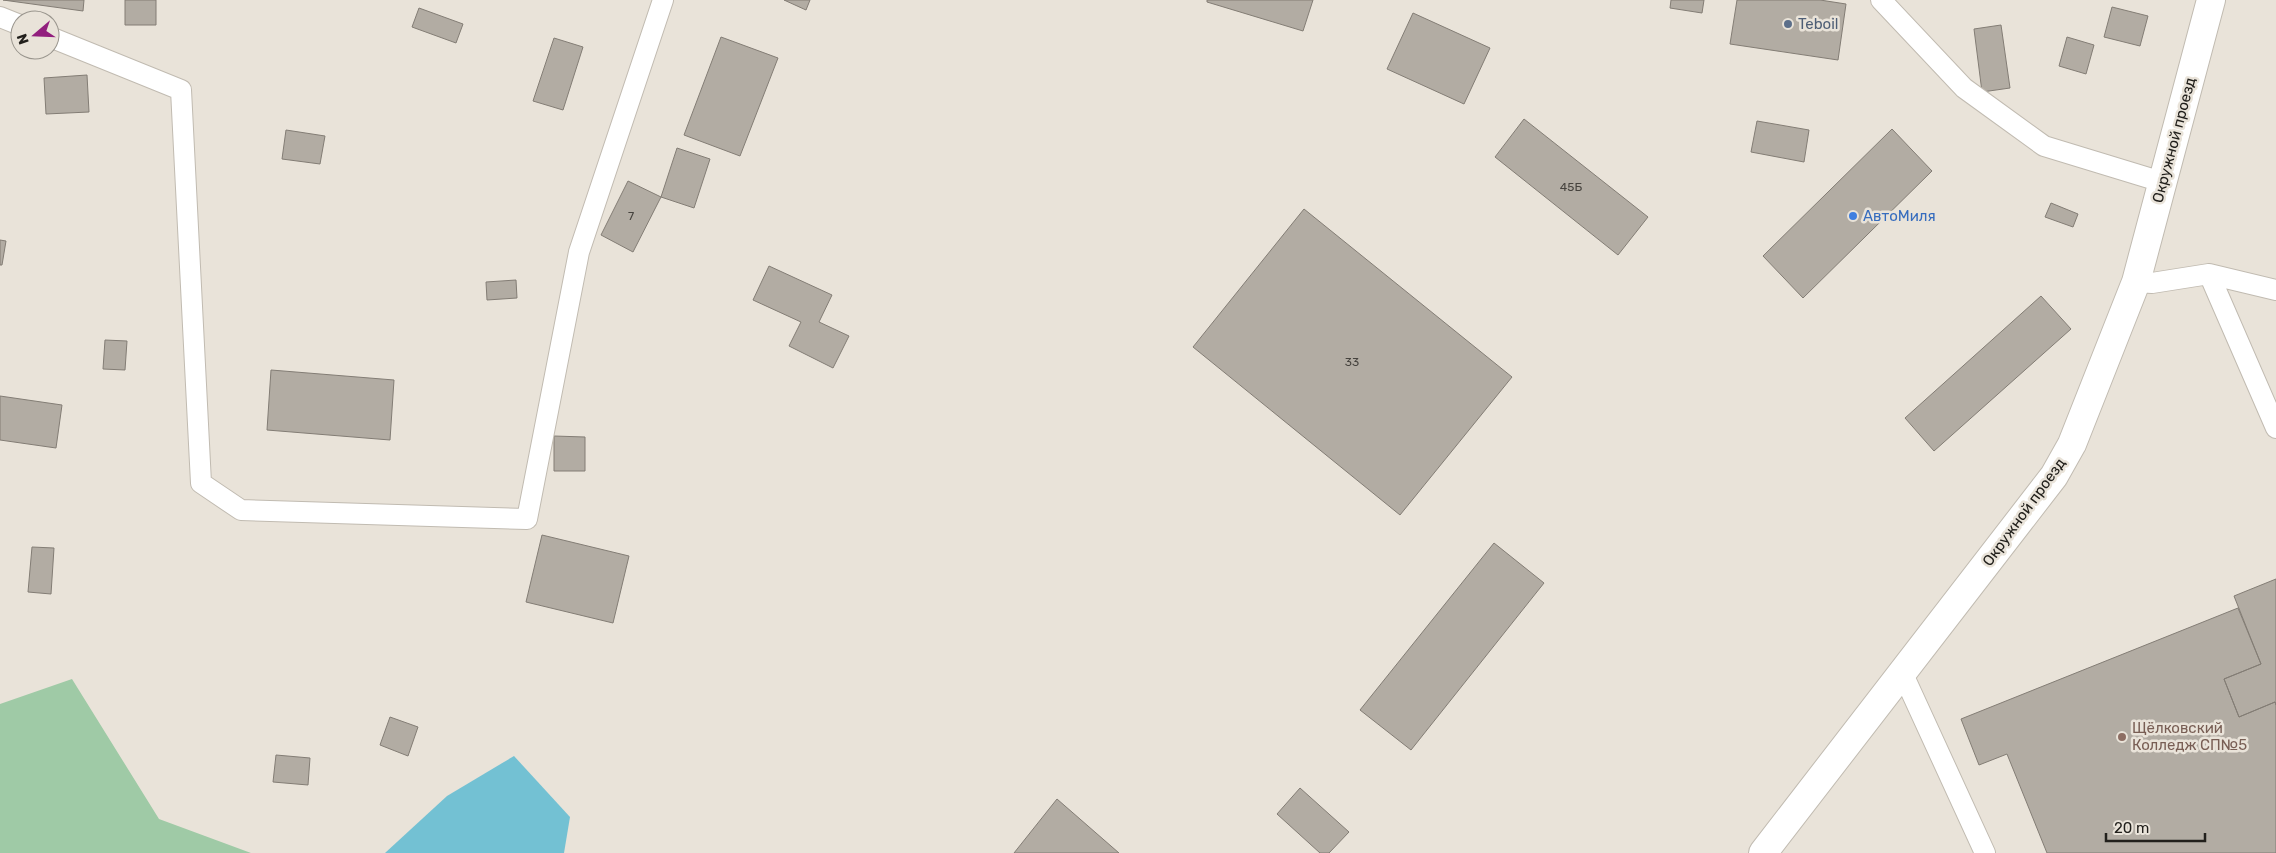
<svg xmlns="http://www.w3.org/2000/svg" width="2276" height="853" font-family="Rubik,sans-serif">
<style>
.green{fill:#9fcaa6}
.water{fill:#73c1d3}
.building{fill:#b2aca3;stroke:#837d75}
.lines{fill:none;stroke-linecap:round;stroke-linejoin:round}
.lane-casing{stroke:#c1bbb1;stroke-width:22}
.secondary-casing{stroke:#c1bbb1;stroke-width:30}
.lane{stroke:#fff;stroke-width:20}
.secondary{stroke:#fff;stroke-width:28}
.service-dot{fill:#5c6f8a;stroke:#e9e3d9;stroke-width:2}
.shop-dot{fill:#3f7fe0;stroke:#e9e3d9;stroke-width:2}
.education-dot{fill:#8d6e63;stroke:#e9e3d9;stroke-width:2}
.labels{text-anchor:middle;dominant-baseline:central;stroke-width:5;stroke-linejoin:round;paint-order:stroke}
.number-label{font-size:12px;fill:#46433e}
.service-label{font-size:15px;fill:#4e5e75;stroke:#e9e3d9;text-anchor:start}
.street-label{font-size:15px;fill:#22201c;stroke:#e9e3d9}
.shop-label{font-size:15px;fill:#366cbe;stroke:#e9e3d9;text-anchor:start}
.education-label{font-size:15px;fill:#785e54;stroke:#e9e3d9;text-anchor:start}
</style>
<rect width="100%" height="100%" fill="#e9e3d9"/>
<path class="green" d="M 72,679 L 159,819 L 251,853 L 0,853 L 0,704 Z"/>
<path class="water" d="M 514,756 L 570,817 L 564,853 L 385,853 L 447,796 Z"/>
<path class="building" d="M 3,0 L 84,0 L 83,11 Z
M 125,0 L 156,0 L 156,25 L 125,25 Z
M 784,0 L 810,0 L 806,10 Z
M 1207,0 L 1313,0 L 1303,31 L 1207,2 Z
M 1671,0 L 1704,0 L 1702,13 L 1670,8 Z
M 1737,0 L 1820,0 L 1846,4 L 1838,60 L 1730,44 Z
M 2112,7 L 2148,16 L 2140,46 L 2104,37 Z
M 419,8 L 463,24 L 456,43 L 412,27 Z
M 1413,13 L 1490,48 L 1464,104 L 1387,69 Z
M 2001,25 L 2010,88 L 1982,92 L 1974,29 Z
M 721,37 L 778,58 L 740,156 L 684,135 Z
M 2067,37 L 2094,45 L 2086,74 L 2059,66 Z
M 554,38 L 583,47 L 563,110 L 533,101 Z
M 87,75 L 89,112 L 46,114 L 44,78 Z
M 1524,119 L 1648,217 L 1618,255 L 1495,157 Z
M 1757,121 L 1809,130 L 1804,162 L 1751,152 Z
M 1892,129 L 1932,171 L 1803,298 L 1763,256 Z
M 286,130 L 325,136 L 320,164 L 282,159 Z
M 677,148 L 710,159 L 694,208 L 661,197 Z
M 628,181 L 661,197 L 633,252 L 601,235 Z
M 2051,203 L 2078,214 L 2073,227 L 2045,217 Z
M 1304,209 L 1512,377 L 1400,515 L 1193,347 Z
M 0,240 L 6,241 L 2,265 L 0,265 Z
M 769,266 L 832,295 L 819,322 L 849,336 L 833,368 L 789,346 L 801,322 L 753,300 Z
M 516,280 L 517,298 L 487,300 L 486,282 Z
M 2041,296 L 2071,329 L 1934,451 L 1905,418 Z
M 105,340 L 127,341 L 125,370 L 103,369 Z
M 271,370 L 394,380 L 390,440 L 267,430 Z
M 0,396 L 62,405 L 56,448 L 0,440 Z
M 554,436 L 585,437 L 585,471 L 554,471 Z
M 542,535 L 629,556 L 613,623 L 526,602 Z
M 1494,543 L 1544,583 L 1411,750 L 1360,710 Z
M 32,547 L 54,548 L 51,594 L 28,592 Z
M 2276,579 L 2276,705 L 2275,702 L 2239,717 L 2224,679 L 2261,664 L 2234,596 Z
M 2238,608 L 2261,664 L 2224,679 L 2239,717 L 2275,702 L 2276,705 L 2276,853 L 2047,853 L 2007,754 L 1979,765 L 1961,719 Z
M 390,717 L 418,727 L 408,756 L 380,745 Z
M 276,755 L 310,758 L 308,785 L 273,782 Z
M 1300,788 L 1349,832 L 1329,853 L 1320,853 L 1277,814 Z
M 1057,799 L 1119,853 L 1014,853 Z"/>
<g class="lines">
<defs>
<path id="lane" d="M 1881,0 L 1964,88 L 2044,146 L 2162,182
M 0,17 L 20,25
M 50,37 L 181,90 L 201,483 L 241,510 L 527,519 L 579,252 L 663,0
M 2209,274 L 2276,428
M 2136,282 L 2152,283 L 2209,274 L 2276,290
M 1902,672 L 1985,853"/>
<path id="secondary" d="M 1763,853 L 2054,476 L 2072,444 L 2136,282 L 2211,0"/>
</defs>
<use href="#lane" class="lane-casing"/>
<use href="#secondary" class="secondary-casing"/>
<use href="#lane" class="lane"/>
<use href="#secondary" class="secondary"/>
</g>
<circle class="service-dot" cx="1788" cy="24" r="5"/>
<circle class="shop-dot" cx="1853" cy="216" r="5"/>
<circle class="education-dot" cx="2122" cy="737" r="5"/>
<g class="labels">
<g class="number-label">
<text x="1571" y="187">45Б</text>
<text x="631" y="216">7</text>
<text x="1352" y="362">33</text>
</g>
<g class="service-label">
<text x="1798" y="24">Teboil</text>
</g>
<g class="street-label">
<text transform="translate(2174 140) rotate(-75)">Окружной проезд</text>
<text transform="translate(2024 512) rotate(-54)">Окружной проезд</text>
</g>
<g class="shop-label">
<text x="1863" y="216">АвтоМиля</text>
</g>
<g class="education-label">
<text x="2132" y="728">Щёлковский<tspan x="2132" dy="17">Колледж СП№5</tspan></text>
</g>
</g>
<g transform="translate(35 35) rotate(251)"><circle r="24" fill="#e9e3d9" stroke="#99958d"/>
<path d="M0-4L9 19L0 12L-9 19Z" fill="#921f7e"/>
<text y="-8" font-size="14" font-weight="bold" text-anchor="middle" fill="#22201c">N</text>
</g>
<path d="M2106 833v8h99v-8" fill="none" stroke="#22201c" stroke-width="2.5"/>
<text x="2114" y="833" font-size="15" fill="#22201c" stroke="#e9e3d9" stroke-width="4" paint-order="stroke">20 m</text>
</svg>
